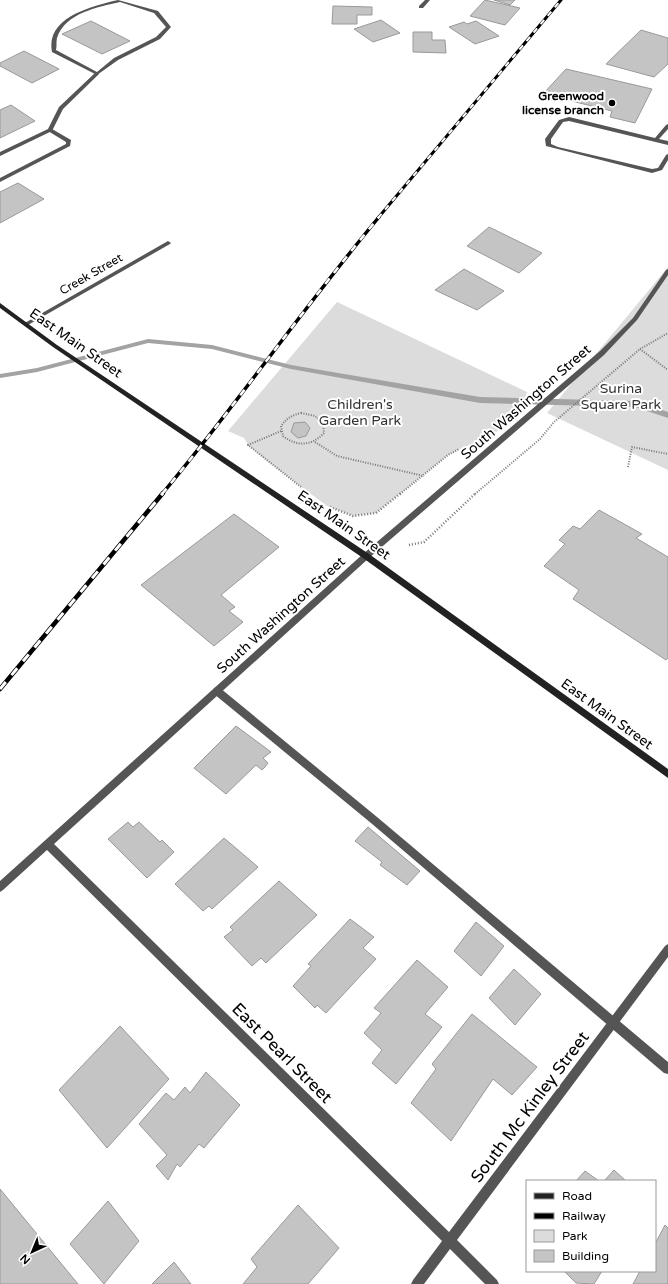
<svg xmlns="http://www.w3.org/2000/svg" width="668" height="1284" font-family="'Varela Round',sans-serif">
<style>
.green{fill:#dcdcdc}
.lines{fill:none;stroke-linecap:round;stroke-linejoin:round}
.stream{fill:#a3a3a3;fill-rule:evenodd}
.building{fill:#c4c4c4;stroke:#999}
.path-far1{stroke:#777;stroke-width:2;stroke-dasharray:1 1.5;stroke-linecap:butt}
.path{stroke:#777;stroke-width:2.5;stroke-dasharray:1 2;stroke-linecap:butt}
.lane{fill:#555;fill-rule:evenodd}
.street{fill:#555;fill-rule:evenodd}
.secondary{fill:#222;fill-rule:evenodd}
.rail-far2-casing{stroke:#000;stroke-width:3}
.rail-far1-casing{stroke:#000;stroke-width:3.5}
.rail-casing{stroke:#000;stroke-width:4.5}
.rail-far2{stroke:#fff;stroke-width:2;stroke-dasharray:5.5;stroke-linecap:butt}
.rail-far1{stroke:#fff;stroke-width:2.5;stroke-dasharray:7;stroke-linecap:butt}
.rail{stroke:#fff;stroke-width:3;stroke-dasharray:9;stroke-linecap:butt}
.poi-dot{fill:#000;stroke:#fff;stroke-width:1.5}
.labels{text-anchor:middle;dominant-baseline:central;stroke-width:4;stroke-linejoin:round;paint-order:stroke}
.far-poi-label{font-size:12px;font-weight:bold;fill:#000;stroke:#fff;text-anchor:end}
.far-street-label{font-size:12px;fill:#000;stroke:#fff}
.street-label{font-size:14px;fill:#000;stroke:#fff}
.park-label{font-size:14px;fill:#333;stroke:#fff}
.near-street-label{font-size:17px;fill:#000;stroke:#fff}
</style>
<rect width="100%" height="100%" fill="#fff"/>
<path class="green" d="M 668,267 L 668,470 L 547,413 Z
M 337,302 L 527,392 L 521,410 L 496,432 L 448,455 L 376,513 L 353,516 L 327,506 L 267,461 L 248,445 L 244,438 L 228,431 Z"/>
<g class="lines">
<path class="stream" d="M 148,339 L 212,345 L 291,365 L 480,397 L 635,401 L 668,412 L 668,418 L 635,407 L 480,403 L 291,369 L 212,349 L 148,343 L 37,372 L 0,378 L 0,374 L 37,368 Z"/>
</g>
<path class="building" d="M 485,0 L 520,8 L 505,25 L 470,16 Z
M 494,0 L 515,0 L 510,5 Z
M 333,6 L 372,7 L 372,15 L 357,15 L 357,24 L 332,24 Z
M 381,20 L 400,33 L 373,42 L 354,29 Z
M 91,21 L 130,41 L 102,54 L 62,34 Z
M 476,21 L 499,36 L 475,44 L 449,27 L 464,22 L 467,24 Z
M 641,30 L 668,38 L 668,64 L 654,77 L 606,64 Z
M 413,32 L 432,32 L 432,40 L 445,40 L 446,53 L 413,52 Z
M 24,51 L 59,69 L 32,83 L 0,66 L 0,63 Z
M 566,69 L 652,89 L 635,123 L 610,117 L 612,111 L 543,94 Z
M 11,105 L 35,121 L 0,138 L 0,110 Z
M 18,183 L 44,199 L 0,223 L 0,192 Z
M 489,227 L 542,253 L 519,273 L 467,246 Z
M 464,269 L 504,291 L 477,310 L 435,290 Z
M 305,422 L 310,428 L 306,436 L 298,438 L 291,432 L 294,423 Z
M 599,510 L 642,534 L 636,538 L 668,557 L 668,658 L 666,660 L 573,599 L 579,590 L 544,566 L 565,544 L 559,540 L 573,526 L 580,529 Z
M 234,514 L 279,547 L 221,595 L 235,607 L 229,611 L 243,622 L 214,646 L 141,585 Z
M 236,726 L 271,752 L 263,758 L 268,763 L 265,767 L 262,770 L 256,765 L 226,794 L 194,768 Z
M 128,822 L 133,827 L 139,822 L 160,842 L 162,840 L 174,852 L 147,878 L 108,839 Z
M 368,827 L 420,871 L 407,885 L 380,865 L 382,862 L 355,841 Z
M 224,838 L 258,867 L 212,909 L 209,906 L 203,911 L 175,884 Z
M 279,881 L 317,915 L 266,963 L 261,958 L 252,966 L 224,937 L 233,930 L 230,927 Z
M 350,919 L 374,937 L 363,948 L 376,959 L 326,1013 L 317,1005 L 315,1008 L 293,986 L 311,966 L 308,964 Z
M 476,922 L 504,946 L 481,976 L 454,951 Z
M 417,960 L 448,987 L 425,1014 L 442,1027 L 396,1084 L 372,1063 L 382,1050 L 364,1033 L 381,1013 L 374,1008 Z
M 514,969 L 541,994 L 515,1025 L 489,998 Z
M 472,1014 L 537,1067 L 512,1095 L 493,1079 L 451,1141 L 411,1103 L 436,1069 L 432,1064 Z
M 120,1026 L 169,1079 L 107,1148 L 59,1090 Z
M 206,1072 L 240,1105 L 204,1148 L 199,1144 L 180,1167 L 177,1164 L 168,1180 L 156,1166 L 167,1155 L 139,1124 L 166,1093 L 174,1100 L 185,1087 L 190,1093 Z
M 614,1170 L 626,1181 L 604,1181 Z
M 585,1171 L 599,1181 L 576,1181 Z
M 0,1189 L 78,1284 L 0,1284 Z
M 108,1201 L 139,1241 L 104,1284 L 70,1244 Z
M 298,1205 L 339,1248 L 308,1284 L 243,1284 L 257,1267 L 251,1259 Z
M 665,1225 L 668,1228 L 668,1284 L 633,1284 L 640,1271 L 655,1271 L 655,1244 Z
M 174,1262 L 191,1284 L 152,1284 Z
M 564,1271 L 602,1271 L 594,1284 L 576,1283 Z"/>
<g class="lines">
<path class="path-far1" d="M 640,349 L 668,370
M 301,413 L 315,416 L 323,423 L 324,433 C 312,446 297,447 283,436 L 281,426 C 286,419 292,415 301,413 Z
M 281,431 L 248,445 L 301,487
M 315,442 L 337,456 L 424,476
M 628,467 L 632,447 L 668,454
M 400,494 L 448,455 L 459,449
M 475,494 L 540,439 L 554,422 L 640,349 L 668,333"/>
<path class="path" d="M 330,507 L 353,516 L 376,513 L 401,493
M 409,545 L 424,542 L 476,493"/>
<path class="lane" d="M 118,0 L 158,11 L 171,27 L 160,39 L 118,60 L 97,75 L 52,52 C 45,17 93,6 118,0 ZM 120,2 L 154,13 L 166,27 L 156,37 L 114,58 L 97,72 L 56,50 C 57,46 56,42 57,38 C 65,13 98,7 120,2 Z
M 569,117 L 655,138 L 666,125 L 668,124 L 668,129 L 659,139 L 668,141 L 668,145 L 569,121 L 563,122 L 551,139 L 551,144 L 558,147 L 652,169 L 658,168 L 666,155 L 668,154 L 668,160 L 662,170 L 652,173 L 546,146 L 545,139 L 559,120 Z
M 48,129 L 52,129 L 71,140 L 70,146 L 0,182 L 0,178 L 66,144 L 66,142 L 48,131 Z
M 217,687 L 220,688 L 377,817 L 668,1062 L 668,1074 L 664,1073 L 371,823 L 214,694 L 213,691 L 214,688 Z"/>
<path class="street" d="M 425,0 L 430,0 L 423,8 L 419,8 L 419,6 Z
M 95,73 L 99,74 L 63,109 L 52,131 L 0,156 L 0,152 L 48,129 L 59,107 Z
M 168,241 L 171,243 L 170,244 L 28,325 L 26,326 L 23,324 Z
M 668,269 L 668,275 L 637,320 L 604,355 L 369,558 L 54,844 L 449,1232 L 665,946 L 668,944 L 668,957 L 457,1240 L 497,1280 L 499,1284 L 485,1284 L 450,1249 L 424,1284 L 411,1284 L 413,1280 L 442,1241 L 47,850 L 3,890 L 0,892 L 0,881 L 363,554 L 600,351 L 633,318 L 666,270 Z"/>
<path class="secondary" d="M 0,303 L 57,345 L 369,554 L 668,769 L 668,778 L 363,558 L 53,347 L 0,308 Z"/>
<defs>
<path id="rail-far2" d="M 378,218 L 561,0"/>
<path id="rail-far1" d="M 162,494 C 237,404 304,307 379,217"/>
<path id="rail" d="M 0,689 L 163,493"/>
</defs>
<use href="#rail-far2" class="rail-far2-casing"/>
<use href="#rail-far1" class="rail-far1-casing"/>
<use href="#rail" class="rail-casing"/>
<use href="#rail-far2" class="rail-far2"/>
<use href="#rail-far1" class="rail-far1"/>
<use href="#rail" class="rail"/>
</g>
<circle class="poi-dot" cx="612" cy="103" r="4"/>
<g class="labels">
<g class="far-poi-label">
<text x="604" y="96">Greenwood<tspan x="604" dy="14">license branch</tspan></text>
</g>
<g class="far-street-label">
<text transform="translate(91 274) rotate(-30)">Creek Street</text>
</g>
<g class="street-label">
<text transform="translate(76 343) rotate(35)">East Main Street</text>
<text transform="translate(526 402) rotate(-41)">South Washington Street</text>
<text transform="translate(344 525) rotate(35)">East Main Street</text>
<text transform="translate(281 615) rotate(-42)">South Washington Street</text>
<text transform="translate(607 714) rotate(36)">East Main Street</text>
</g>
<g class="park-label">
<text x="621" y="388">Surina<tspan x="621" dy="16">Square Park</tspan></text>
<text x="360" y="404">Children's<tspan x="360" dy="16">Garden Park</tspan></text>
</g>
<g class="near-street-label">
<text transform="translate(282 1053) rotate(45)">East Pearl Street</text>
<text transform="translate(530 1107) rotate(-53)">South Mc Kinley Street</text>
</g>
</g>
<rect x="526" y="1180" width="130" height="92" fill="#ffffff" stroke="#999999"/>
<rect x="534" y="1193" width="20" height="6" fill="#222222" stroke="#999999"/>
<text x="562" y="1200" font-size="12" fill="#000000">Road</text>
<rect x="534" y="1213" width="20" height="6" fill="#000000" stroke="#999999"/>
<text x="562" y="1220" font-size="12" fill="#000000">Railway</text>
<rect x="534" y="1230" width="20" height="12" fill="#dcdcdc" stroke="#999999"/>
<text x="562" y="1240" font-size="12" fill="#000000">Park</text>
<rect x="534" y="1250" width="20" height="12" fill="#c4c4c4" stroke="#999999"/>
<text x="562" y="1260" font-size="12" fill="#000000">Building</text>
<g transform="translate(32 1252) rotate(224)" stroke="#ffffff" stroke-width="3" paint-order="stroke">
<path d="M0-3L7 15L0 10L-7 15Z" fill="#000000"/>
<text y="-6" font-size="11" font-weight="bold" text-anchor="middle" fill="#000000">N</text>
</g>
</svg>
